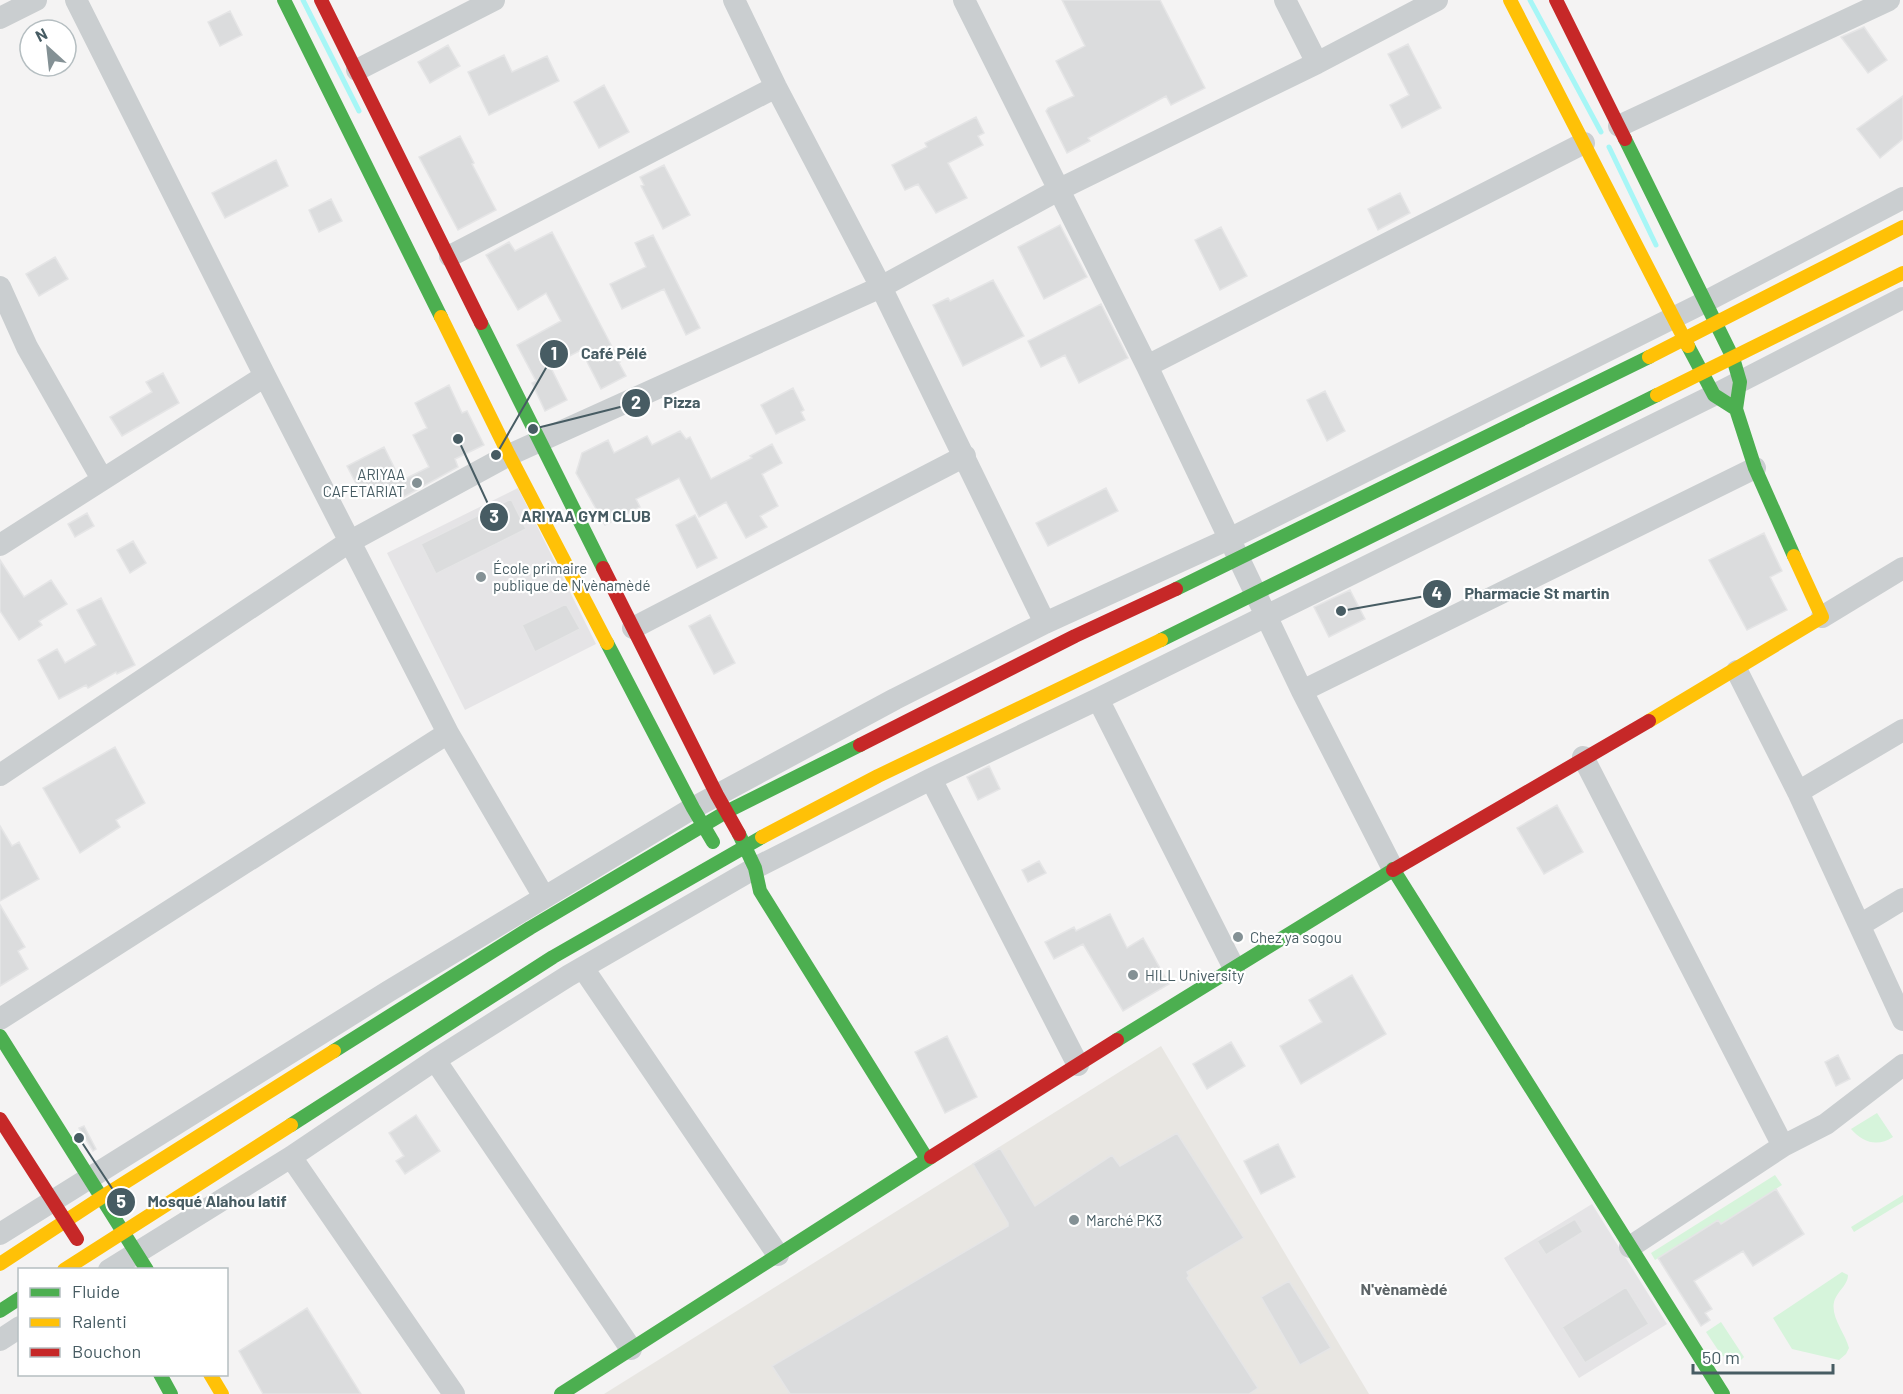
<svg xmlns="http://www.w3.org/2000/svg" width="1903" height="1394" font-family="Barlow,sans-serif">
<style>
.commercial{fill:#e8e6e2}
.education{fill:#e5e4e6}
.green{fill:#d6f4db}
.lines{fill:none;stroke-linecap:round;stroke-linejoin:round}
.stream{stroke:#a7f6f6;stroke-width:5}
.building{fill:#dbdcdd;stroke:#e5e5e6;stroke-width:1.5}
.street{stroke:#caced0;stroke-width:22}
.fast{stroke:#4caf50;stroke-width:14}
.slow{stroke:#ffc107;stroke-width:14}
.jam{stroke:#c62828;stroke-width:14}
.poi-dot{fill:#849195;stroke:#fff;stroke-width:2}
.labels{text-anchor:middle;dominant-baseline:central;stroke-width:4.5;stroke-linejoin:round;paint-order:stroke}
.poi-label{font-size:15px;fill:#475c63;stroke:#fff;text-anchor:start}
.neighbourhood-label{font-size:16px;font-weight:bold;fill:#5e6568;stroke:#fff}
.leader{fill:none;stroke:#475c63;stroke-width:2}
.callout-dot{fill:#475c63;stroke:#fff;stroke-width:2}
.mark-label{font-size:18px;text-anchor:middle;font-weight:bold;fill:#fff}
.callout-label{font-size:16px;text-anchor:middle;font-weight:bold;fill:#475c63;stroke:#fff;stroke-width:4.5;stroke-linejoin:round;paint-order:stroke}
</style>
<rect width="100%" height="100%" fill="#f4f3f3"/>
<path class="commercial" d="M 1161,1046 L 1369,1394 L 604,1394 Z"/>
<path class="education" d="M 518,488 L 596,644 L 465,710 L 387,553 Z
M 1592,1204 L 1667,1324 L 1579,1378 L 1504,1258 Z"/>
<path class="green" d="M 1877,1113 L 1893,1137 C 1878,1147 1863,1143 1851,1129 Z
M 1775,1175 L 1782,1185 L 1721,1224 L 1718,1220 L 1655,1260 L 1651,1253 Z
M 1903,1195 L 1903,1202 L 1854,1232 L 1851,1227 Z
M 1842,1272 L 1848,1275 C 1848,1284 1840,1289 1836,1297 C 1827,1313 1845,1332 1849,1348 L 1846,1354 L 1839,1360 L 1792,1349 L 1773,1318 Z
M 1721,1322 L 1744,1357 L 1741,1360 L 1722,1356 L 1706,1332 Z"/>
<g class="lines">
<path class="stream" d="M 303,0 L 359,111
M 1530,0 L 1601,132
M 1609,147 L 1656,245"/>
</g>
<path class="building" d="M 1062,0 L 1160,0 L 1205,88 L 1171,105 L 1166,96 L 1088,138 L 1090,141 L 1067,153 L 1046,111 L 1048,108 L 1074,96 L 1056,61 L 1085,46 Z
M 230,11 L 242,35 L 220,46 L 208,22 Z
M 1864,27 L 1887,60 L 1868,73 L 1841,37 Z
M 1408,44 L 1441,108 L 1402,128 L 1390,105 L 1409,95 L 1388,54 Z
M 448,45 L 460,66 L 430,83 L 418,62 Z
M 504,55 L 512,72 L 547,56 L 559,81 L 489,115 L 468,72 Z
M 604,85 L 629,132 L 599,148 L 574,102 Z
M 1903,96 L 1903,139 L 1880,158 L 1857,129 Z
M 976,117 L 984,133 L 978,136 L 983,145 L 948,163 L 967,198 L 936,213 L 918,184 L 905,190 L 892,165 L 927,147 L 925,143 Z
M 460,136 L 474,163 L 472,164 L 496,210 L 458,230 L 419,157 Z
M 276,160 L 288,186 L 225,218 L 212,193 Z
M 664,165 L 690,215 L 663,229 L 641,186 L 644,185 L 640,177 Z
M 1400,193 L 1410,213 L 1378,230 L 1368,209 Z
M 331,199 L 342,221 L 319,232 L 309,210 Z
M 1060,225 L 1087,277 L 1044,299 L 1018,247 Z
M 1221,227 L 1247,276 L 1220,290 L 1195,240 Z
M 552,232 L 620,362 L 619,363 L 626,376 L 601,389 L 581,350 L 550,366 L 567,400 L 545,411 L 532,383 L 536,381 L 517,345 L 561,321 L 546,293 L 518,310 L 486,255 L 509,242 L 515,251 Z
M 653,235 L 700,328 L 686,335 L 664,289 L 622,309 L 610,284 L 646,267 L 635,243 Z
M 55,257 L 68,279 L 39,296 L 26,274 Z
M 993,280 L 1024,336 L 963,366 L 933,305 L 948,298 L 950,301 Z
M 1101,304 L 1128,358 L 1079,383 L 1065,355 L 1041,367 L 1028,341 Z
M 163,373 L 179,403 L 122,436 L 110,417 L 152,392 L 146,382 Z
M 449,385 L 462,413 L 467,411 L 484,445 L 455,459 L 458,467 L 404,497 L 402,493 L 393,497 L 386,483 L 362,495 L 347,466 L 384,447 L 401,481 L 429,467 L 413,435 L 427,428 L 415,403 Z
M 793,388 L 804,410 L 801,412 L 805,420 L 776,434 L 761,405 Z
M 1325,391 L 1345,431 L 1327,441 L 1307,400 Z
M 680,431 L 686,439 L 690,437 L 711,479 L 752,458 L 750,456 L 772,444 L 782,463 L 762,474 L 778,506 L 760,516 L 767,527 L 746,538 L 726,502 L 699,517 L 679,478 L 636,499 L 640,507 L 605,525 L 576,473 L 582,453 L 608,440 L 614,453 L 647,436 L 652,445 Z
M 1106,488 L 1118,511 L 1048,546 L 1036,523 Z
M 511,499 L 526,529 L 436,574 L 421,544 Z
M 87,513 L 94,526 L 75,537 L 68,524 Z
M 695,515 L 717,558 L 697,568 L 676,525 Z
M 1764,533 L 1782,571 L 1770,577 L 1787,610 L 1747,630 L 1709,560 Z
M 133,541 L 146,563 L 130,573 L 117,550 Z
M 0,560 L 24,597 L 51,580 L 67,604 L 39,621 L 42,625 L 19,640 L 0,611 Z
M 1350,590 L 1365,619 L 1329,637 L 1314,607 Z
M 101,598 L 135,665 L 117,674 L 116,672 L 88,688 L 86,685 L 59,699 L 38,660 L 57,649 L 65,663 L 96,645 L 77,610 Z
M 566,604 L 580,629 L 535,652 L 522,625 Z
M 710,615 L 735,663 L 714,674 L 689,626 Z
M 115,747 L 145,803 L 116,820 L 120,827 L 80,853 L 43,788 Z
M 989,766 L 1000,789 L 978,800 L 967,777 Z
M 1557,805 L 1583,852 L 1544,874 L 1517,828 Z
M 0,826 L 12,846 L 19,842 L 39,879 L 0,901 Z
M 1039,861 L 1046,873 L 1028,882 L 1022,870 Z
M 0,905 L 25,947 L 18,951 L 28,969 L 0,986 Z
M 1110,914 L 1127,948 L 1143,938 L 1169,984 L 1123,1011 L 1083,944 L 1054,959 L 1045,942 L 1074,927 L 1076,931 Z
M 1352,975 L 1386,1034 L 1301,1084 L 1280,1046 L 1322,1022 L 1309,1000 Z
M 947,1036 L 977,1097 L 945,1113 L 915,1052 Z
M 1231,1042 L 1245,1066 L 1207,1089 L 1193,1064 Z
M 1838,1055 L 1850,1079 L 1836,1086 L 1825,1062 Z
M 416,1115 L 440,1151 L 405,1174 L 396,1161 L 404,1156 L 389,1133 Z
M 84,1126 L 96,1149 L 93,1151 L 79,1128 Z
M 1177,1133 L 1244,1238 L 1187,1272 L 1189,1276 L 1187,1278 L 1258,1388 L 1249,1394 L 790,1394 L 772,1366 L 1008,1226 L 1008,1223 L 973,1164 L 1000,1148 L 1035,1206 L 1112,1155 L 1120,1166 Z
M 1278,1144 L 1295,1177 L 1261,1194 L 1244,1161 Z
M 1776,1189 L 1804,1234 L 1753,1266 L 1743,1251 L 1694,1281 L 1712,1309 L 1705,1313 L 1710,1320 L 1701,1326 L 1658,1258 L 1718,1220 L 1721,1224 Z
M 1575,1219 L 1583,1232 L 1546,1255 L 1537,1241 Z
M 1289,1281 L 1331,1348 L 1300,1365 L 1261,1297 Z
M 1626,1287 L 1649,1324 L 1585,1363 L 1562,1327 Z
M 307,1308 L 361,1394 L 263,1394 L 239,1351 Z"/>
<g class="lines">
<path class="street" d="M 76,0 L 265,376 L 448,733 L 544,897
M 734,0 L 776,87 L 881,287 L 1045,623
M 964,0 L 1147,366 L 1302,691 L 1393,869
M 1285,0 L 1317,63
M 0,18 L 36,0
M 357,70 L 494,0
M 1619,126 L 1889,0
M 450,256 L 776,87
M 0,287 L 27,347 L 102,479
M 1147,366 L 1584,143
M 0,545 L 265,376
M 1822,617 L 1903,568
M 633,628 L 965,456
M 1737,671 L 1798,792 L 1903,1020
M 1302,691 L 1755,468
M 1098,699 L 1234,968
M 1583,757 L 1783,1146
M 0,775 L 349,542 L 509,455 L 881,287 L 1060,189 L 1317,63 L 1437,0
M 931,779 L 1078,1065
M 1798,792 L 1903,730
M 1860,925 L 1903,899
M 583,968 L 778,1255
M 0,1019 L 448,733
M 435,1060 L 631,1349
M 291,1157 L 454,1394
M 0,1234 L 389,991 L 693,808 L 895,699 L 1045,623 L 1231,538 L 1699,305 L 1903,198
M 1630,1247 L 1783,1146 L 1826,1124 L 1903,1065
M 109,1270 L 291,1157 L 435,1060 L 568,976 L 755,868 L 931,779 L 1098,699 L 1714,395 L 1903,298
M 0,1340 L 20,1327"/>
<path class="fast" d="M 284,0 L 441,317
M 1625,139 L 1733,358 L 1740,382 L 1736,409 L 1755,468 L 1794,556
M 481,323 L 603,568
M 1688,346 L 1714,395 L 1736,409
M 1176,589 L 1649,357
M 1161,640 L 1657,395
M 607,643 L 693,808 L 713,842
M 739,834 L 755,868 L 760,891 L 927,1159
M 1393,869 L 1723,1394
M 0,1036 L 147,1270
M 1117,1040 L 1393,870
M 334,1051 L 530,928 L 726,812 L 860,745
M 291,1125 L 553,957 L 762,837
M 0,1311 L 20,1298
M 160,1374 L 171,1394
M 561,1394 L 931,1157"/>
<path class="slow" d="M 1510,0 L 1688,346
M 441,317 L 509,455 L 607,643
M 1649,357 L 1903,227
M 1657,395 L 1903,273
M 1649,721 L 1822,617 L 1794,556
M 762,837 L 878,776 L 1161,640
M 0,1264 L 102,1197 L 334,1051
M 64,1270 L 291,1125
M 210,1374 L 222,1394"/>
<path class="jam" d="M 321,0 L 481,323
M 1556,0 L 1625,139
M 603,568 L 717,795 L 739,834
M 860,745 L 1075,636 L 1176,589
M 1393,870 L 1649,721
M 0,1119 L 77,1239
M 931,1157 L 1117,1040"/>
</g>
<g class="poi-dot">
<circle cx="417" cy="483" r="6"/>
<circle cx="481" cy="577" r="6"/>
<circle cx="1238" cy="937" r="6"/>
<circle cx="1133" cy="975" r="6"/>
<circle cx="1074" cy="1220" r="6"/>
</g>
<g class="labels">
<g class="poi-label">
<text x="405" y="474" text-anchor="end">ARIYAA<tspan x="405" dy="17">CAFETARIAT</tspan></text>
<text x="493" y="568">École primaire<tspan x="493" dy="17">publique de N'vènamèdé</tspan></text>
<text x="1250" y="937">Chez ya sogou</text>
<text x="1145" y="975">HILL University</text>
<text x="1086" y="1220">Marché PK3</text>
</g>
<g class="neighbourhood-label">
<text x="1404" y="1288">N'vènamèdé</text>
</g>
</g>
<path class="leader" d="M496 455L554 354M533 429L636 403M458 439L494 517M1341 611L1437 594M79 1138L121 1202"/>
<g class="callout-dot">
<circle cx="496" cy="455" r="6"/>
<circle cx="533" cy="429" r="6"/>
<circle cx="458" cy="439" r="6"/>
<circle cx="1341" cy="611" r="6"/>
<circle cx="79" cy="1138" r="6"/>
<circle cx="554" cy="354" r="15"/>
<circle cx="636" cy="403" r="15"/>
<circle cx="494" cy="517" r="15"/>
<circle cx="1437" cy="594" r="15"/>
<circle cx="121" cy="1202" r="15"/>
</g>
<g class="mark-label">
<text x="554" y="360">1</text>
<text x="636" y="409">2</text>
<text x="494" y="523">3</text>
<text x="1437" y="600">4</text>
<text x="121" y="1208">5</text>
</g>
<g class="callout-label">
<text x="614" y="359">Café Pélé</text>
<text x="682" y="408">Pizza</text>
<text x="586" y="522">ARIYAA GYM CLUB</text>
<text x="1537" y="599">Pharmacie St martin</text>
<text x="217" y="1207">Mosqué Alahou latif</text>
</g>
<rect x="18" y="1268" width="210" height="108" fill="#ffffff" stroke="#b5bec1" stroke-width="1.5"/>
<rect x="30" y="1288" width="30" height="9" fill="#4caf50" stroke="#b5bec1" stroke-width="1.5"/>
<text x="72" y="1298" font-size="18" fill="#475c63">Fluide</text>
<rect x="30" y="1318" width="30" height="9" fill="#ffc107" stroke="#b5bec1" stroke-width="1.5"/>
<text x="72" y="1328" font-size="18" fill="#475c63">Ralenti</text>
<rect x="30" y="1348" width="30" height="9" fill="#c62828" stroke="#b5bec1" stroke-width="1.5"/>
<text x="72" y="1358" font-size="18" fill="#475c63">Bouchon</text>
<g transform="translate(48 48) rotate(333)"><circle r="28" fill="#ffffff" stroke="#b5bec1" stroke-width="1.5"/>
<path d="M0-4.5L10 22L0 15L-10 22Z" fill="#849195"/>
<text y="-9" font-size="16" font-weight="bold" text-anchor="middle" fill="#475c63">N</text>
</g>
<path d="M1693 1364v9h140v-9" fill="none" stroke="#475c63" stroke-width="3"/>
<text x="1702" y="1364" font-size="18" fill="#475c63" stroke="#ffffff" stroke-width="4.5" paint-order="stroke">50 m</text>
</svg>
